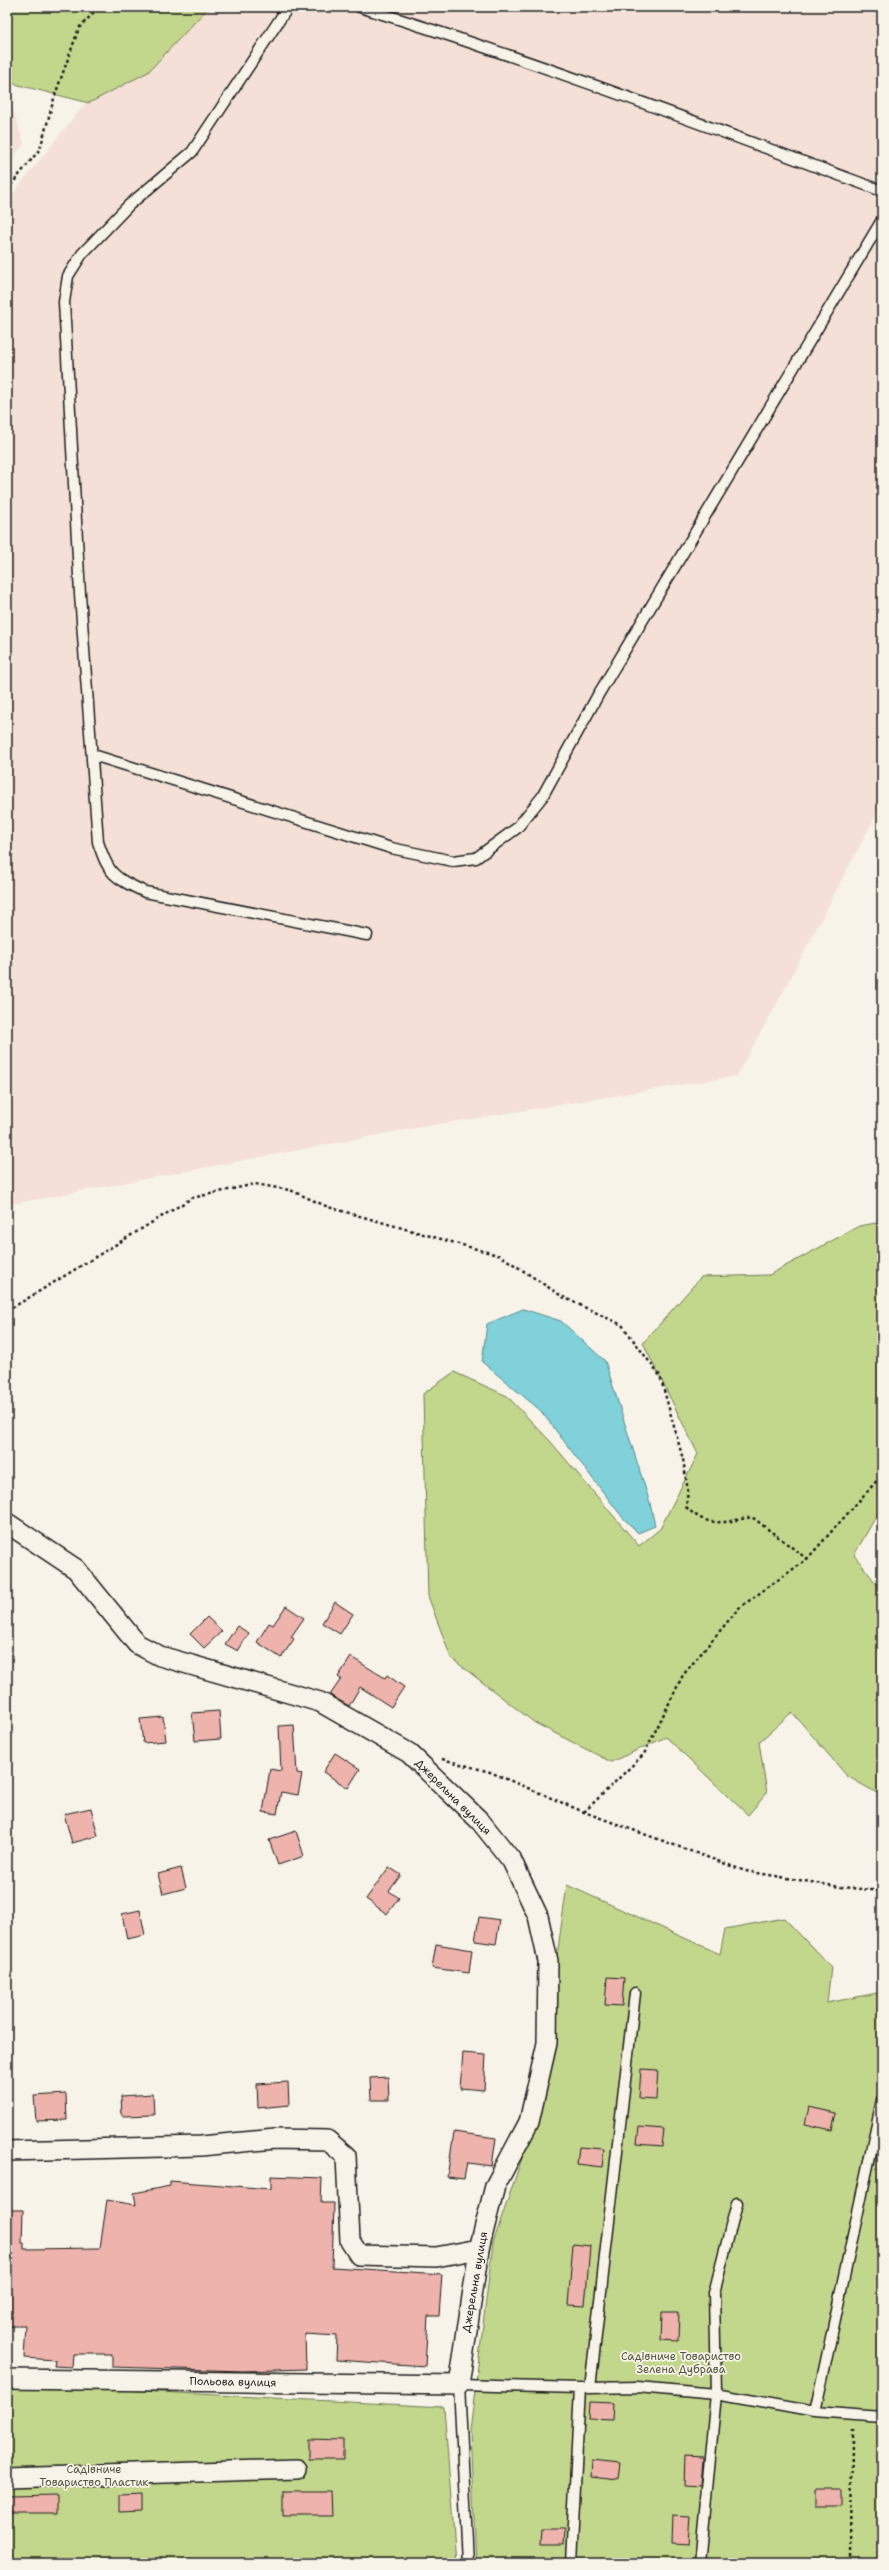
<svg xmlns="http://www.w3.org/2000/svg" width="889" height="2570" font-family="'Shantell Sans',sans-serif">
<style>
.built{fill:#f4e0d6}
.green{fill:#c3d78c;stroke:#707a54}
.water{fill:#80d1da;stroke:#58898e}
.building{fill:#eeb3ac;stroke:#1c1c1c}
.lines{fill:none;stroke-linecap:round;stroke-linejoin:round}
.service-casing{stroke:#1c1c1c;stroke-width:13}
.minor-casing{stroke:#1c1c1c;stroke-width:22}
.path{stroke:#1c1c1c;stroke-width:2.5;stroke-dasharray:3 3;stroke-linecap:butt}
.service{stroke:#f7f3e8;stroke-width:10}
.minor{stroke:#f7f3e8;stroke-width:19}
.labels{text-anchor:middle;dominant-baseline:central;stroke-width:3.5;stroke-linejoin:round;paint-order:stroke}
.street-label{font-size:11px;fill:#1c1c1c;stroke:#f7f3e8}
.park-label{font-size:11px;fill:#4e543e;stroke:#f7f3e8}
</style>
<rect width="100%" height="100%" fill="#f7f3e8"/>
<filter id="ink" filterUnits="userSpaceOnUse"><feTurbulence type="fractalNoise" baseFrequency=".025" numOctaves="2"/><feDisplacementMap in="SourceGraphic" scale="8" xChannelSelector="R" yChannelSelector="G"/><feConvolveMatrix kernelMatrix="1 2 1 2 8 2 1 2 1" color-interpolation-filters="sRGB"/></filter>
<g filter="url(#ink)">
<path class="built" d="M 162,7 L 882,7 L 882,803 L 781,996 L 736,1076 L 415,1128 L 7,1205 L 7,201 Z
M 7,91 L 24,144 L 7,165 Z"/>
<path class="green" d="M 7,7 L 209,7 L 148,72 L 89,103 L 7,82 Z
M 882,1222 L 882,1506 L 854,1555 L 882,1591 L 882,1796 L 847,1776 L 792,1712 L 759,1742 L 767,1793 L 748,1815 L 666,1737 L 611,1762 L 535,1723 L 451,1658 L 428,1596 L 423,1394 L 454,1372 L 507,1396 L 550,1441 L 639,1546 L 660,1529 L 698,1454 L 643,1343 L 701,1277 L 769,1275 L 859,1226 Z
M 567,1885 L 720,1954 L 725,1929 L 784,1918 L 831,1967 L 827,2003 L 882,1992 L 882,2563 L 476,2563 L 470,2431 L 493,2243 L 533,2126 Z
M 7,2384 L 444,2407 L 456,2563 L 7,2563 Z"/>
<path class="water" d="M 523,1309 L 561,1321 L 605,1361 L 650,1503 L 655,1526 L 638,1533 L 623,1518 L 540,1410 L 482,1362 L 487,1324 Z"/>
<path class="building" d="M 335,1602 L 353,1614 L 340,1634 L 322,1623 Z
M 286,1606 L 304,1618 L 291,1637 L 294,1639 L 281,1658 L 257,1642 L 269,1623 L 273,1625 Z
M 207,1617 L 222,1631 L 204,1648 L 190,1634 Z
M 237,1626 L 249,1633 L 238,1651 L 225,1644 Z
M 351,1657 L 385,1678 L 387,1675 L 404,1687 L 391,1707 L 360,1687 L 349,1706 L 330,1695 L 341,1679 L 338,1677 Z
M 219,1711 L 221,1739 L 195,1741 L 192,1713 Z
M 163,1717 L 166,1741 L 143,1743 L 140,1719 Z
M 294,1725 L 297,1773 L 302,1774 L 298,1795 L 281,1792 L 277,1814 L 263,1812 L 270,1769 L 281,1771 L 279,1726 Z
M 335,1753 L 360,1769 L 348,1788 L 323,1772 Z
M 91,1808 L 98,1836 L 72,1843 L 64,1814 Z
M 296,1831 L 304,1856 L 278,1865 L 269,1840 Z
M 389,1867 L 401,1875 L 389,1891 L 399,1898 L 387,1914 L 366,1899 Z
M 181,1868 L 186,1888 L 163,1894 L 158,1874 Z
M 140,1910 L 145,1935 L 127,1939 L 122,1914 Z
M 479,1917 L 500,1920 L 496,1944 L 475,1941 Z
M 436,1944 L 472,1950 L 469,1973 L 432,1968 Z
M 607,1977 L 624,1978 L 622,2006 L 605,2005 Z
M 463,2053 L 486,2055 L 484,2090 L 460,2088 Z
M 641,2069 L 658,2070 L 656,2099 L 639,2098 Z
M 388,2077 L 389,2100 L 371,2100 L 370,2078 Z
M 288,2082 L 289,2105 L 258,2108 L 257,2084 Z
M 66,2094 L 67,2120 L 36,2121 L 34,2096 Z
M 153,2094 L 154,2115 L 122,2116 L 121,2096 Z
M 809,2107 L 836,2113 L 832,2130 L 805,2124 Z
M 639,2127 L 664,2129 L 662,2146 L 637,2144 Z
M 454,2132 L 496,2138 L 492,2166 L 467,2163 L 464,2179 L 447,2177 Z
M 579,2147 L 604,2149 L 602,2167 L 577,2164 Z
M 271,2176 L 322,2178 L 321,2203 L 334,2203 L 332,2267 L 442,2274 L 439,2316 L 428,2316 L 425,2366 L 336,2360 L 337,2336 L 305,2334 L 306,2369 L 243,2371 L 112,2367 L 112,2354 L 73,2354 L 72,2367 L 54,2366 L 55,2360 L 24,2358 L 26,2326 L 7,2326 L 7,2210 L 23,2210 L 22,2243 L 24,2243 L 24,2249 L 100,2248 L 107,2200 L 136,2205 L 134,2193 L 170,2186 L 170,2181 L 271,2189 Z
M 573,2244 L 590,2246 L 585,2306 L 568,2305 Z
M 662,2312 L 679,2312 L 678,2341 L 661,2340 Z
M 590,2402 L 614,2403 L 613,2420 L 589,2419 Z
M 309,2439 L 343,2440 L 343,2459 L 309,2459 Z
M 685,2456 L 703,2457 L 701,2486 L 684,2485 Z
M 592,2460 L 620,2463 L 618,2480 L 591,2477 Z
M 814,2489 L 842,2489 L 842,2506 L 814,2506 Z
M 283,2491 L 331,2491 L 332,2516 L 283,2516 Z
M 142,2494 L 142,2512 L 120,2513 L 120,2495 Z
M 57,2495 L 57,2513 L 7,2513 L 7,2496 Z
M 672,2515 L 690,2516 L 688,2544 L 671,2543 Z
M 541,2529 L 564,2529 L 563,2546 L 540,2546 Z"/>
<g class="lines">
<defs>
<path id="service" d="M 288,7 L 192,152 L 129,205 L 82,254 L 68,276 L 64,302 L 80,594 L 98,842 C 109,875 113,877 145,892 L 367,935
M 360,7 C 536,61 709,127 882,191
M 93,755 L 391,848 L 453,861 L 476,858 L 517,828 L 542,797 L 598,695 L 882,220
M 590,2388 L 637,2387 L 716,2394 L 815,2412 L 882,2417
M 815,2412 L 882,2100
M 468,2563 L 459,2385 L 580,2388
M 571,2563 L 580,2388 L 590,2388 L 635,1993
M 700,2563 L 716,2394 L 714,2293 L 737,2203"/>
<path id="minor" d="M 7,1523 L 76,1569 L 137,1644 L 160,1656 L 320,1702 L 409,1753 L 480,1821 L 512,1861 L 538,1916 L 548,1961 L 547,2043 L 529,2122 L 495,2186 L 479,2249 L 459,2385 L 7,2379
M 7,2151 L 201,2146 L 275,2139 L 327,2140 L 346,2156 L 350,2241 L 359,2255 L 436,2257 L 479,2249
M 7,2478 L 297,2469"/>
</defs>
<use href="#service" class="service-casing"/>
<use href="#minor" class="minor-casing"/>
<path class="path" d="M 7,190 L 40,149 L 55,95 L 79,28 L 99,7
M 7,1311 L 192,1198 L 255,1184 L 290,1190 L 328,1207 L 501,1256 L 563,1297 L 622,1325 L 660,1376 L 683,1459 L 688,1491 L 686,1507 C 708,1529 724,1522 752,1517 L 807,1559
M 442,1759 L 490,1772 L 584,1812 L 745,1871 L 841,1887 L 882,1891
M 584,1812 L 644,1754 L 683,1675 L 739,1608 L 807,1559 L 882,1475
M 851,2563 L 852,2429"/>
<use href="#service" class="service"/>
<use href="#minor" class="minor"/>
</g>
</g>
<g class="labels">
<g class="street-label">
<text transform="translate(453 1797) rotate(45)">Джерельна вулиця</text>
<text transform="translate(475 2282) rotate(-80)">Джерельна вулиця</text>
<text transform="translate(233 2382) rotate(1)">Польова вулиця</text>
</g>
<g class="park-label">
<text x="681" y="2356">Садівниче Товариство<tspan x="681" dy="13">Зелена Дубрава</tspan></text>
<text x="94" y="2469">Садівниче<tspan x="94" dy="13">Товариство Пластик</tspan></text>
</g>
</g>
<rect width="889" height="2570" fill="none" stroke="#f7f3e8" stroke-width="24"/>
<rect x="12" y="12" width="865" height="2546" fill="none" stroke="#1c1c1c" stroke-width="1.5" filter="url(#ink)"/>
</svg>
